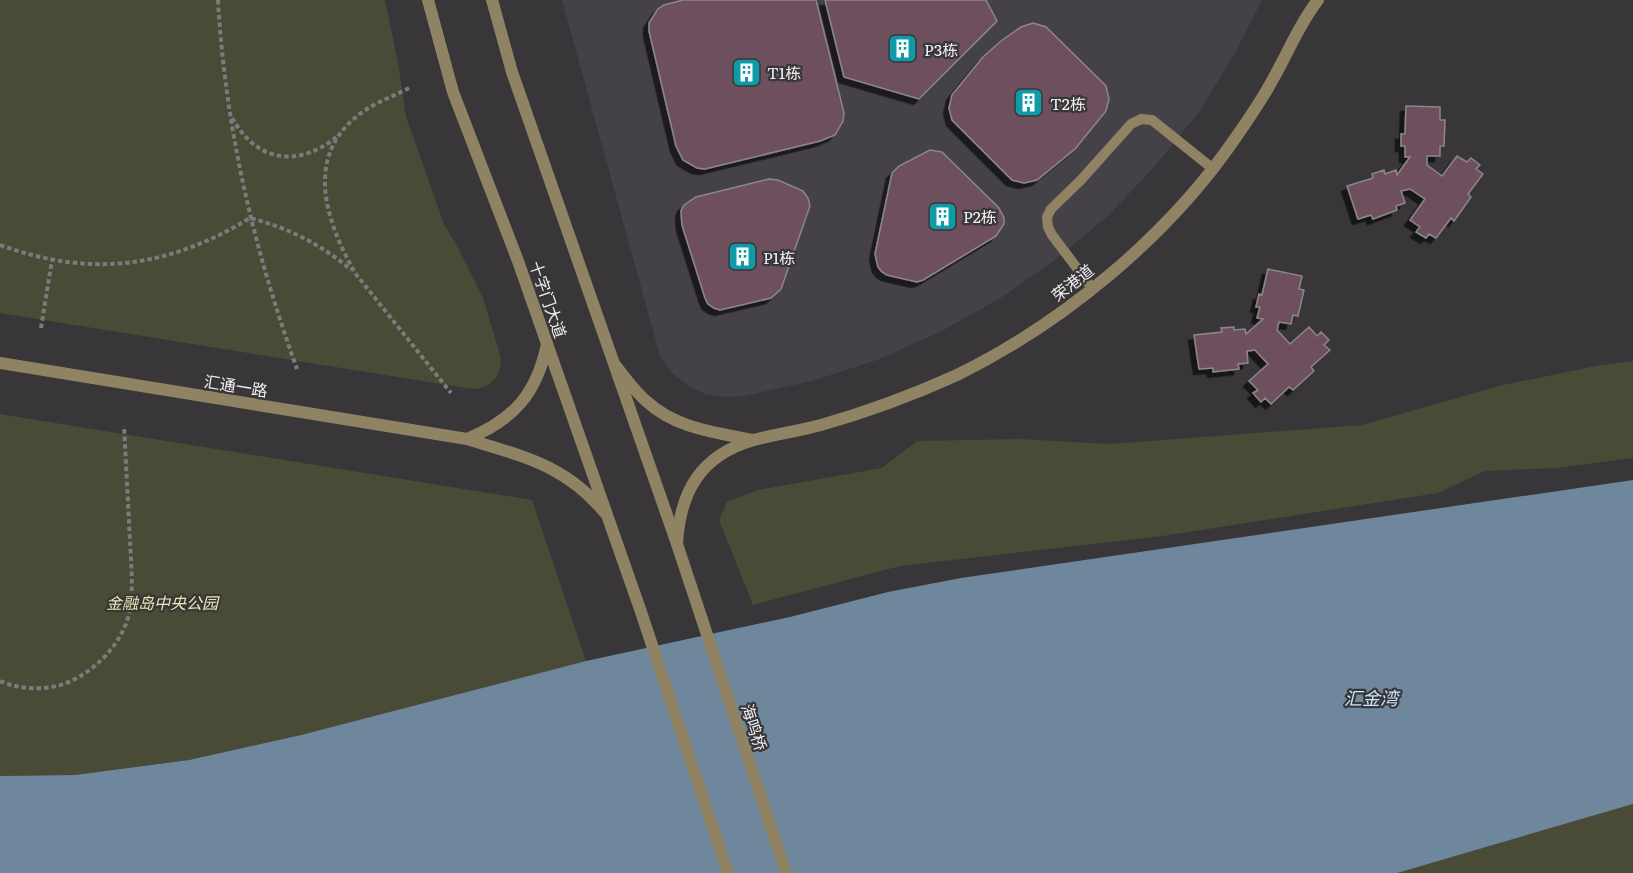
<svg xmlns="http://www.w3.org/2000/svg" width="1633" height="873" font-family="Literata,'Noto Sans SC',serif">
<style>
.built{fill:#454149}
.green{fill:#494b36}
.water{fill:#6f879c}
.building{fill:#6d505d;stroke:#8b8788;stroke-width:1.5;filter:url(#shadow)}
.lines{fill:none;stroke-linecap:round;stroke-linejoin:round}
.path{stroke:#7c7a7d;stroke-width:4;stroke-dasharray:4.5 3;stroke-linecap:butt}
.service{stroke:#8f8364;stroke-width:10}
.minor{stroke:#8f8364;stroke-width:12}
.tertiary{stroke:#8f8364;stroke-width:12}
.labels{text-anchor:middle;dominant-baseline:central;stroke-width:4.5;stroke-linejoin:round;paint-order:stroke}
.poi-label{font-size:16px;fill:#efeef0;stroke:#383639;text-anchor:start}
.street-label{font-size:16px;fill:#efeef0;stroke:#383639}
.park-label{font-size:16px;font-style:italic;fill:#e4e7af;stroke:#383639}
.water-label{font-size:18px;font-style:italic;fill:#c9e4fc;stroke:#383639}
</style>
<defs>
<filter id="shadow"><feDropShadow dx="-5.5" dy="5.5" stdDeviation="0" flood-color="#0009"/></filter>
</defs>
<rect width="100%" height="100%" fill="#383639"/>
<path class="built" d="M 562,0 L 1262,0 L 1234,55 L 1198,113 L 1155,166 L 1108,216 L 1055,260 L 999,299 L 940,332 L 877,360 L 812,381 L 744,396 L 724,397 L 705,394 L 687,385 L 671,372 L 660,356 Z"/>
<path class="green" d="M 0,0 L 385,0 L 398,63 L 406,117 L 444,224 L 458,248 L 483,298 L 499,351 L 501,363 L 498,375 L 490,384 L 478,389 L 466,388 L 0,313 Z
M 1633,361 L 1633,458 L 1556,468 L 1485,471 L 1438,493 L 1163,536 L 900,566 L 753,605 L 719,520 L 727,502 L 758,490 L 882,468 L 917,441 L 1019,439 L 1110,444 L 1362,425 L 1503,385 L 1596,366 Z
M 0,414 L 532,500 L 586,661 L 301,735 L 189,760 L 75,775 L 0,776 Z
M 1633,804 L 1633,873 L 1395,873 L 1621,807 Z"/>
<path class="water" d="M 1633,480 L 1633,804 L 1397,873 L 0,873 L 0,776 L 75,775 L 189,760 L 301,735 L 586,661 L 790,617 L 888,592 L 961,578 Z"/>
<path class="building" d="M 683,0 L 816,0 L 844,113 L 843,121 L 835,135 L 820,141 L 705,169 L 697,168 L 683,160 L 676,146 L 649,31 L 649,23 L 658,9 L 664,5 Z
M 825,0 L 986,0 L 997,21 L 919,99 L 844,77 Z
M 1033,23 L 1046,27 L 1106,86 L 1109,99 L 1106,111 L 1075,149 L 1037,180 L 1024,183 L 1012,180 L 952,120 L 949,108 L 952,95 L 983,57 L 1001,41 L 1021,27 Z
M 1406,106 L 1440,107 L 1440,120 L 1445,120 L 1444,146 L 1440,146 L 1440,156 L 1427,156 L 1427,165 L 1442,176 L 1457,156 L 1467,162 L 1471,158 L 1480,165 L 1476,169 L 1483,174 L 1468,194 L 1471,197 L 1454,221 L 1451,218 L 1436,238 L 1429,234 L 1426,238 L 1416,232 L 1420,227 L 1410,220 L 1425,199 L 1410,189 L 1401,191 L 1405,203 L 1396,206 L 1397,210 L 1373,219 L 1371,215 L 1358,219 L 1347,186 L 1373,178 L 1372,174 L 1384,170 L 1385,174 L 1396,170 L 1397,175 L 1410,157 L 1405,157 L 1405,146 L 1401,146 L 1401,134 L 1405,134 Z
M 930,150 L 942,152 L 946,156 L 999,208 L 1004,218 L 1004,224 L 996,236 L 923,280 L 917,282 L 887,275 L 882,272 L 878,267 L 875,254 L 892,173 L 899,166 Z
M 769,179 L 778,180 L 803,191 L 808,198 L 810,206 L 781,289 L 771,298 L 720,310 L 714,308 L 708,304 L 705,298 L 682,225 L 681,211 L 684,205 L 696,197 Z
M 1268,269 L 1302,276 L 1299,289 L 1304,290 L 1298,316 L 1293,315 L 1291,324 L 1279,322 L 1277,330 L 1290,344 L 1309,327 L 1317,336 L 1321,332 L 1329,340 L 1324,345 L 1330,350 L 1311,367 L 1314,371 L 1293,390 L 1289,387 L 1271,404 L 1265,398 L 1261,402 L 1253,393 L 1258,390 L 1249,381 L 1268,364 L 1255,350 L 1247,351 L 1248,363 L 1238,364 L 1239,369 L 1213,372 L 1213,368 L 1199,369 L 1194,335 L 1222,332 L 1221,328 L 1234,327 L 1234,330 L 1245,329 L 1246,334 L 1263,319 L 1257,318 L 1260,307 L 1256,307 L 1259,294 L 1262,295 Z"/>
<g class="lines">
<path class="path" d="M 218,0 C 225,127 254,250 297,369
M 409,88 C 392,97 371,104 356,117 C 304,160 327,223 355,273 L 451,393
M 232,118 C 258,163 298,168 338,136
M 0,245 C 91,278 168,268 250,218 C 288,228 321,244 351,270
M 41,328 L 52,260
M 0,681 C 23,691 53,691 75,679 C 100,666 122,642 129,614 C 134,590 131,564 130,541 C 128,503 126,464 124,426"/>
<path class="service" d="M 1092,288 L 1052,235 L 1048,227 L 1047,217 L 1051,209 L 1081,180 L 1131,124 L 1141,119 L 1152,120 L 1212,168"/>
<path class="minor" d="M 0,363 L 467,439 C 525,457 566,465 606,514
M 616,366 C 625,378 635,391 646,401 C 677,429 714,432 753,440
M 467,439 C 514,420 537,393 547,344
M 677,544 C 680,491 701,455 754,440 C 776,434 799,431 821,425 C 867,412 913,395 957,375 C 1063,323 1167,237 1234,140 C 1248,120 1262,100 1273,79 C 1288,53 1299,24 1318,0"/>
<path class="tertiary" d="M 428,0 L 453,92 L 518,261 L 640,609 L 728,873
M 492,0 L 512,72 L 677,544 L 786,873"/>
</g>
<defs>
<symbol id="building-square" viewBox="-11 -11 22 22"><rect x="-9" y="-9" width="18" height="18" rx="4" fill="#0f9aa8" stroke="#383639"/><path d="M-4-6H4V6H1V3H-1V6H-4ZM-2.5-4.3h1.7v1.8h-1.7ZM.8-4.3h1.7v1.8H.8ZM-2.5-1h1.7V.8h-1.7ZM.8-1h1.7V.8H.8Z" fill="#fff"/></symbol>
</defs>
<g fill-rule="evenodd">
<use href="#building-square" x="886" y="32" width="33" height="33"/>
<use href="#building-square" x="730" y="56" width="33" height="33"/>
<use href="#building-square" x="1012" y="86" width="33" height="33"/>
<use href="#building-square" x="926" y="200" width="33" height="33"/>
<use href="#building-square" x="726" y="240" width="33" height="33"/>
</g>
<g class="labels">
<g class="poi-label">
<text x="924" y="49">P3栋</text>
<text x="767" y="72">T1栋</text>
<text x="1050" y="103">T2栋</text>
<text x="963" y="216">P2栋</text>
<text x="763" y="257">P1栋</text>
</g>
<g class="street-label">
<text transform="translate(1072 282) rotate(-38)">荣港道</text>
<text transform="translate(549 299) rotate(71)">十字门大道</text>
<text transform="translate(236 385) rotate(9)">汇通一路</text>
<text transform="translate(755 727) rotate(72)">海鸣桥</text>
</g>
<g class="park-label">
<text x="162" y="602">金融岛中央公园</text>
</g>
<g class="water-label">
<text x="1371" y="697">汇金湾</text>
</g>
</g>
</svg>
